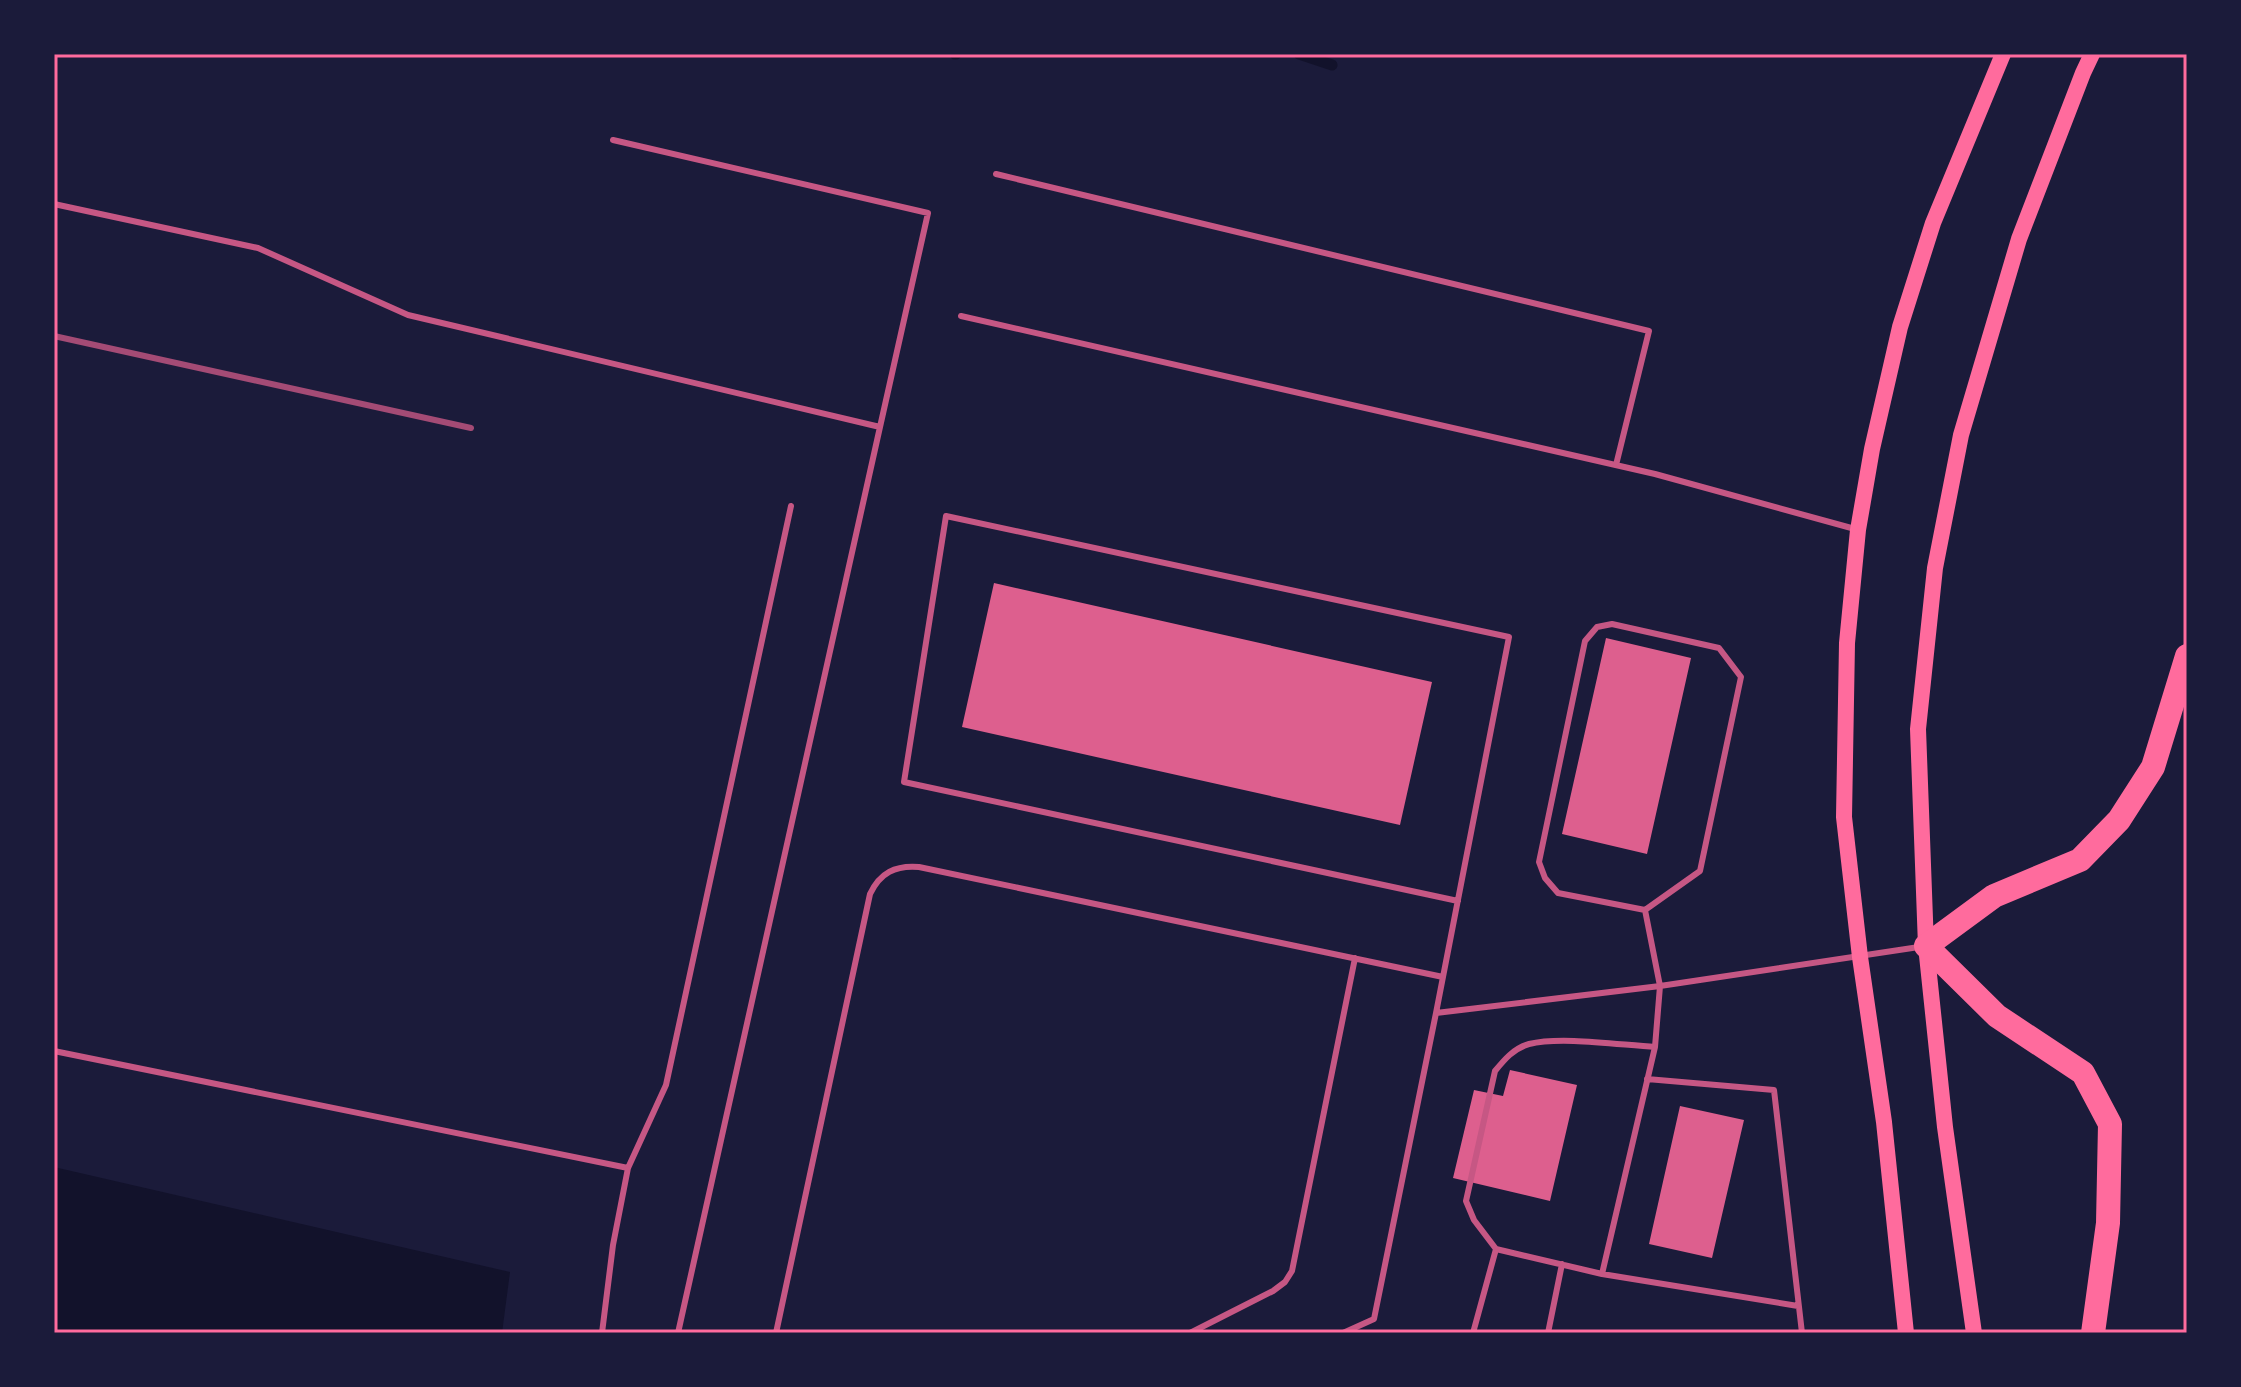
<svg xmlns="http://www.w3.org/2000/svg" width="2241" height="1387" font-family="Montserrat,sans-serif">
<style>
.water{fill:#12122b}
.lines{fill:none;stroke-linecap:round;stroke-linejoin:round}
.stream{stroke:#12122b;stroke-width:11}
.building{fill:#dd5f8e}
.service{stroke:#c65784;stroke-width:6}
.secondary{stroke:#ff6b9d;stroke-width:16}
.motorway{stroke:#ff6b9d;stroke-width:24}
.rail{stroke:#a44b75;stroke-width:6}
.neatline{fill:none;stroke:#ff6b9d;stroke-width:3}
</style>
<rect width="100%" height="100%" fill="#1b1b3a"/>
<path class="water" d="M 54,1167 L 510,1272 L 502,1333 L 54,1333 Z"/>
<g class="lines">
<path class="stream" d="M 955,54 L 956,54
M 1299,54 L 1332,65"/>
</g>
<path class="building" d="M 994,583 L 1432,682 L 1400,825 L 962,727 Z
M 1606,638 L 1691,658 L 1647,854 L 1562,834 Z
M 1510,1070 L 1577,1085 L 1550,1201 L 1453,1178 L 1474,1090 L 1503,1096 Z
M 1680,1106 L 1744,1120 L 1712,1258 L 1649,1244 Z"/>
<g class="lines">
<path class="service" d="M 613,140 L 928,213 L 880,427
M 996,174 L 1649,331 L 1616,465
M 54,204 L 258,248 L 408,315 L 880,427 L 678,1333
M 961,316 L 1655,474 L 1855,529
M 1436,1013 L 1509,637 L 946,516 L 904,782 L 1458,901
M 1655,1047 C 1620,1045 1561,1036 1529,1044 C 1514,1048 1504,1060 1495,1071 L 1466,1201 L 1474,1220 L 1496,1249 L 1602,1274 L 1798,1306
M 54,1051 L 628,1168 L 613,1245 L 602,1333
M 1647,1079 L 1774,1090 L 1802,1333
M 628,1168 L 666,1085 L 791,506
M 1602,1274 L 1655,1047 L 1660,986 L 1645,910 L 1700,871 L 1741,677 L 1719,648 L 1612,624 L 1597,627 L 1585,641 L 1539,862 L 1545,878 L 1558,893 L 1645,910
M 776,1333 L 870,894 C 880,873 895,865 919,867 L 1443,977
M 1190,1333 L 1273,1291 L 1285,1282 L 1292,1271 L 1355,958
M 1343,1333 L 1374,1319 L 1436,1013 L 1660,986 L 1919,947
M 1473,1333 L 1496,1249
M 1548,1333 L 1562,1264"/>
<path class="secondary" d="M 1906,1333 L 1884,1122 L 1860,957 L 1844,817 L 1847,643 L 1858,530 L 1872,449 L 1900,327 L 1933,223 L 2003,54
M 1974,1333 L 1945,1127 L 1926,946 L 1918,729 L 1935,568 L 1961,435 L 2019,239 L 2083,73 L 2092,54"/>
<path class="motorway" d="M 2093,1333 L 2108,1223 L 2110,1124 L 2083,1073 L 1997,1016 L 1926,946 L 1994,896 L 2080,860 L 2119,820 L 2153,767 L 2187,656"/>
<path class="rail" d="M 54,336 L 471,428"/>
</g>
<rect width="2241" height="1387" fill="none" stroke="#1b1b3a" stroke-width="112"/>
<rect x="56" y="56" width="2129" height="1275" class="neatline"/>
</svg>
